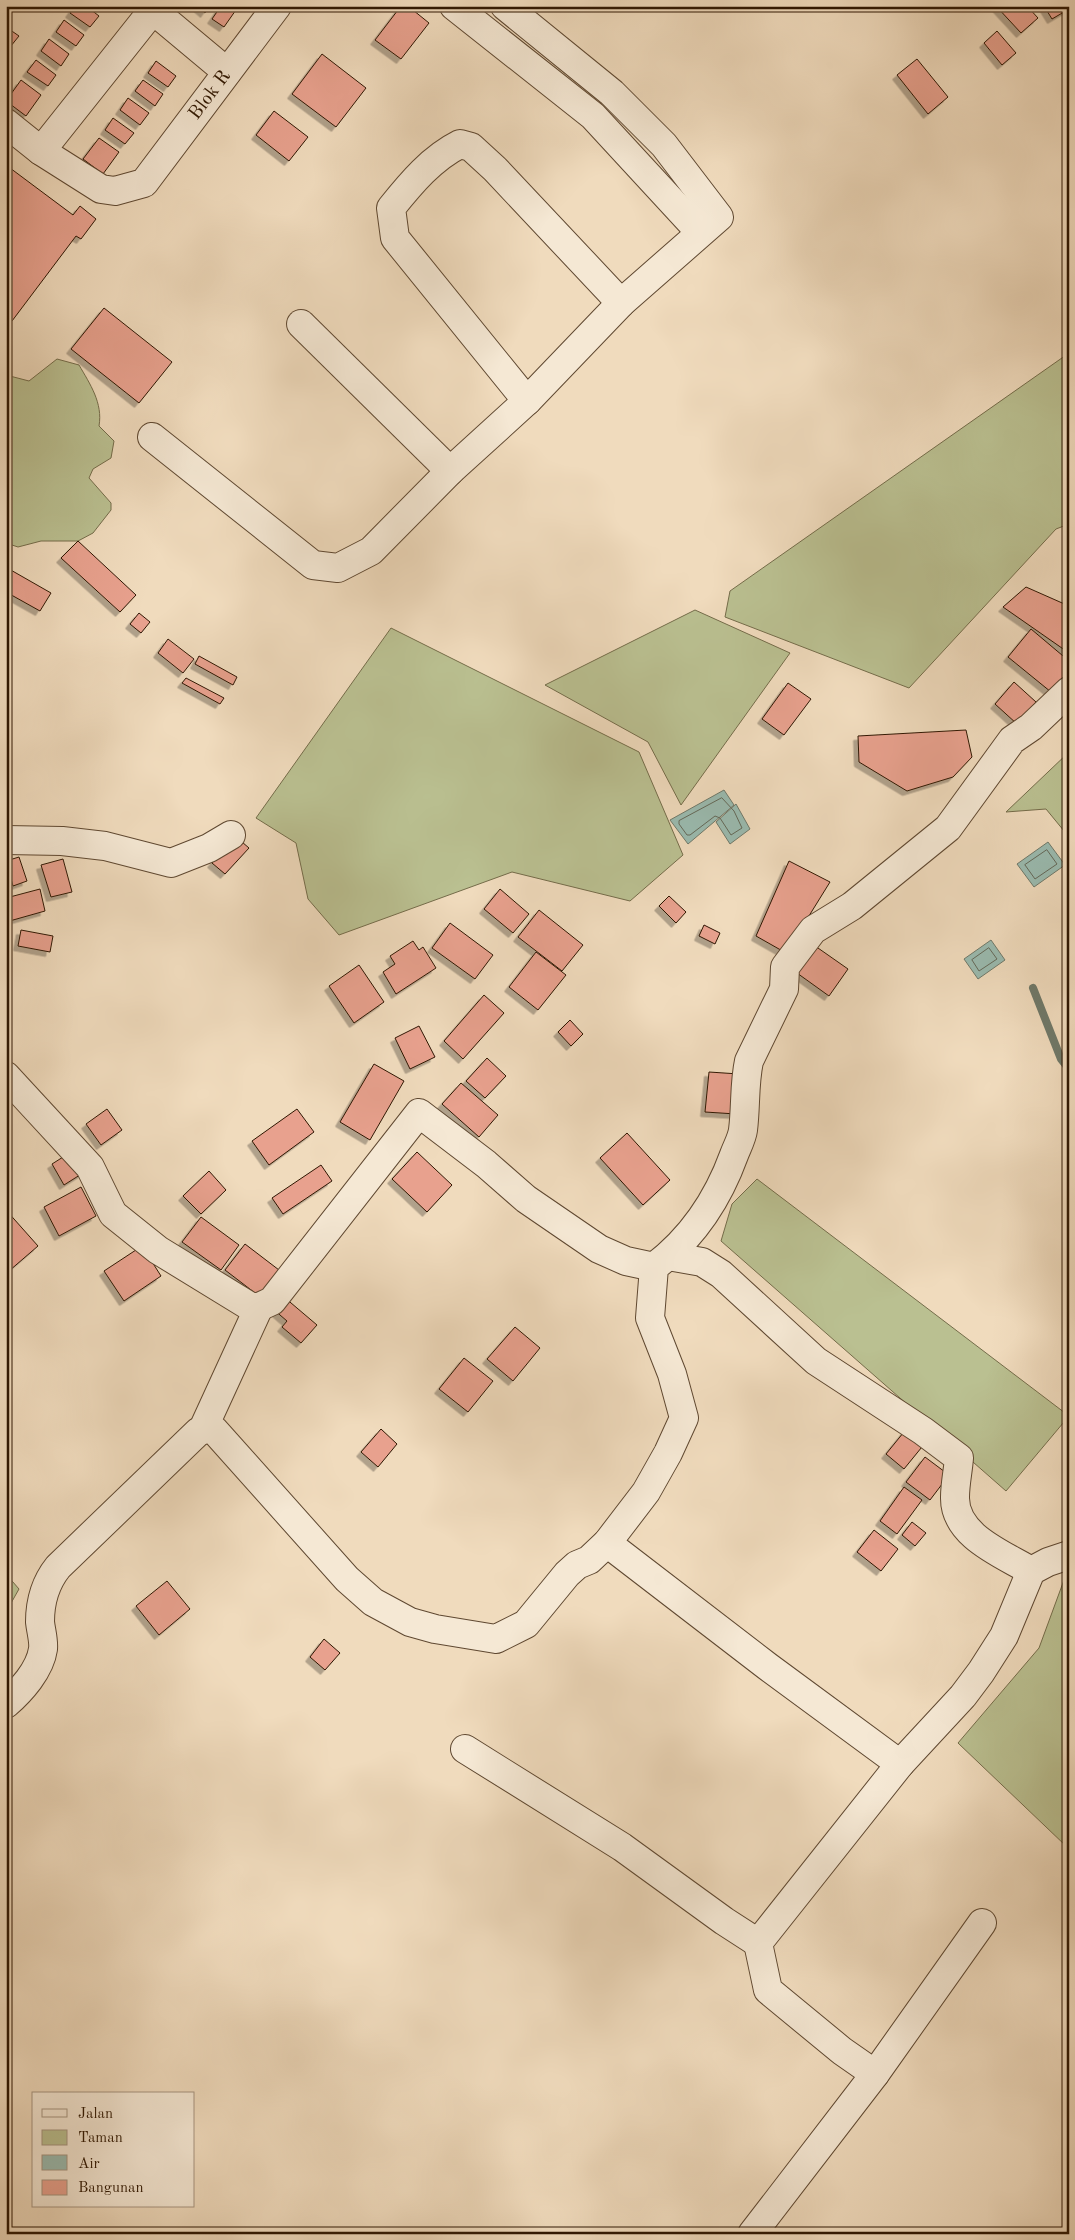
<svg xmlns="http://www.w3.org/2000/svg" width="1075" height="2240" font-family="'Old Standard TT',serif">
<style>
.green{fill:#bac091;stroke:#746c4a}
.water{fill:#9abbb0;stroke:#6f796a}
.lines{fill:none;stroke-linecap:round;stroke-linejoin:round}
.shore{stroke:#646959;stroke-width:1}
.stream{stroke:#6f796a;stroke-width:8}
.building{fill:#e8a18e;stroke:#2f1702;filter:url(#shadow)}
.minor-casing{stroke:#5f4831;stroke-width:30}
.minor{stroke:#f5e8d4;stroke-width:28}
.labels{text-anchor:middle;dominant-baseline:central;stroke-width:4.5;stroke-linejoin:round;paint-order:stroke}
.street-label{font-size:19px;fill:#2f1702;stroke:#f5e8d4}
</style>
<defs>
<filter id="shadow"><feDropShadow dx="-4.5" dy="4.5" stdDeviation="0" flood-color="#0004"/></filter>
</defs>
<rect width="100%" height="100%" fill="#f0dbbd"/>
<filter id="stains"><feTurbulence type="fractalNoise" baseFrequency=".004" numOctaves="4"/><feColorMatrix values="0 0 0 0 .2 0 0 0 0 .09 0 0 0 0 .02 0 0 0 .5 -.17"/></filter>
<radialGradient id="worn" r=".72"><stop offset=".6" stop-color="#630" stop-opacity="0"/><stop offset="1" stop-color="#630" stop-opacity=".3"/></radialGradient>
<path class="green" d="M 1069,353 L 1069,524 L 1056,529 L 909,688 L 725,617 L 730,591 Z
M 57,359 L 79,365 C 90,384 103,403 99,426 L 114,441 L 111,458 L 93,469 L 89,478 L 111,503 L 111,510 L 93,533 L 78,541 L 41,541 L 18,547 L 6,543 L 6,375 L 29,381 Z
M 695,610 L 790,653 L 681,805 L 648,742 L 545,685 Z
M 391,628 L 639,752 L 683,855 L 630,901 L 512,872 L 339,935 L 308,899 L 296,843 L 256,818 Z
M 1069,752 L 1069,837 L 1046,809 L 1006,812 Z
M 757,1179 L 1069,1416 L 1006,1491 L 721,1241 L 732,1204 Z
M 6,1574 L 19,1589 L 6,1612 Z
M 1069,1579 L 1069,1846 L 1067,1847 L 958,1743 L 1039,1648 L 1064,1580 Z"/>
<path class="water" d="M 724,790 L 734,805 L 688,844 L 670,820 Z
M 736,804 L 750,829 L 730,844 L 716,822 Z
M 1048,842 L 1065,865 L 1034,887 L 1017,864 Z
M 991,940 L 1005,960 L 978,979 L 964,959 Z"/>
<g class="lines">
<path class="shore" d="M 722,798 L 734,811 L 742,828 L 731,835 L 720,818 L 715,816 L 690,835 L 687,835 L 679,824 L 679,821 Z
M 1047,850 L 1057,864 L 1035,879 L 1025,865 Z
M 989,948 L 997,959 L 979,971 L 972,960 Z"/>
<path class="stream" d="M 1033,988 L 1061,1059 L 1069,1069"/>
</g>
<path class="building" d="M 75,6 L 86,6 L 99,16 L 90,27 L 70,13 Z
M 197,6 L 210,6 L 205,13 Z
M 221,6 L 238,7 L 224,27 L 212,19 Z
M 401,6 L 408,6 L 429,23 L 401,59 L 375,40 Z
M 996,6 L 1027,6 L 1038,18 L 1021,33 Z
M 1044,6 L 1069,6 L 1069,9 L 1052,19 Z
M 64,20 L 84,35 L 76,46 L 56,32 Z
M 6,27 L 19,36 L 6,52 Z
M 997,31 L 1016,53 L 1002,65 L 984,43 Z
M 49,39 L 69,54 L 61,66 L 41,51 Z
M 322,54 L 366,88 L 336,127 L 292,94 Z
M 917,59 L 948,97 L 928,114 L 897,75 Z
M 36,60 L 56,75 L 48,86 L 27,72 Z
M 156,61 L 176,76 L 168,87 L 148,73 Z
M 21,80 L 41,95 L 26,116 L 6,101 Z
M 143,80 L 163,94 L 155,106 L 135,91 Z
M 128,98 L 149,113 L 140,125 L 120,110 Z
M 274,111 L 308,137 L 289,161 L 256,135 Z
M 113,118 L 134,133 L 125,144 L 105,130 Z
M 99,138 L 119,152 L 103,174 L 83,159 Z
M 6,165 L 73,215 L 80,206 L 96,219 L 81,239 L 76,236 L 12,321 L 6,317 Z
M 104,308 L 172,362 L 139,403 L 71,349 Z
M 78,541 L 136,595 L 120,612 L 61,558 Z
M 9,569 L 51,593 L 40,611 L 6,592 L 6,575 Z
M 1026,587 L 1069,606 L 1069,653 L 1003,607 Z
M 139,613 L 150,622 L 141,633 L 130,624 Z
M 1031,629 L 1069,661 L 1069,670 L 1051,692 L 1008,657 Z
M 168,639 L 194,659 L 183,673 L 158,653 Z
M 199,656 L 237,677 L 233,685 L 195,664 Z
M 186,678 L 224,698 L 220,704 L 182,683 Z
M 1014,682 L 1036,702 L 1017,724 L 995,704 Z
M 788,683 L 811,699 L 784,735 L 762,719 Z
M 966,730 L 972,757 L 953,777 L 907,791 L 859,762 L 858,736 Z
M 235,836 L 249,848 L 225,874 L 212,863 Z
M 19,857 L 27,881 L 13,886 L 6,861 Z
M 63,859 L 72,892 L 51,897 L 41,865 Z
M 789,861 L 830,882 L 786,953 L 756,936 Z
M 40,889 L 45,911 L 6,922 L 6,898 Z
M 500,889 L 529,914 L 513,933 L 484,909 Z
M 669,896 L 686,912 L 676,923 L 659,906 Z
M 539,910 L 583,945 L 562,971 L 518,937 Z
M 450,923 L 493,955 L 475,979 L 432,948 Z
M 704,925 L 720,933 L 715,944 L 699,936 Z
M 21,930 L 53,936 L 50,952 L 18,946 Z
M 413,941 L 419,950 L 423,947 L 436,968 L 396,994 L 383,972 L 395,964 L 390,956 Z
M 808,941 L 848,969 L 829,996 L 790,968 Z
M 536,952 L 566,975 L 538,1010 L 509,987 Z
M 359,965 L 384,1002 L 354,1023 L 329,986 Z
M 484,995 L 504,1013 L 463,1059 L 444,1041 Z
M 570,1020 L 583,1034 L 571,1046 L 558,1032 Z
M 419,1026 L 435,1057 L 410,1069 L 395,1038 Z
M 487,1058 L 506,1076 L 485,1098 L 466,1081 Z
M 374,1064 L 404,1081 L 370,1140 L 340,1122 Z
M 709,1072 L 739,1074 L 736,1114 L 705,1112 Z
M 461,1083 L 498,1115 L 479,1137 L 442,1104 Z
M 107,1109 L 122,1130 L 101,1145 L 86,1124 Z
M 297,1109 L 314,1132 L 269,1165 L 252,1141 Z
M 627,1133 L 670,1180 L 643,1205 L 600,1158 Z
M 71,1152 L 83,1173 L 64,1185 L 52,1164 Z
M 417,1152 L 452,1185 L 427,1212 L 392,1179 Z
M 321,1165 L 332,1181 L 283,1214 L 272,1198 Z
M 209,1171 L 226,1190 L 201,1214 L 183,1196 Z
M 81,1187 L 96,1216 L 59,1236 L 44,1207 Z
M 6,1210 L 38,1246 L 9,1271 L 6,1268 Z
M 201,1217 L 239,1245 L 221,1270 L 182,1242 Z
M 245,1244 L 279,1270 L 259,1296 L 225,1270 Z
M 142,1246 L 161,1276 L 124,1301 L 104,1271 Z
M 284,1297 L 317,1325 L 301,1343 L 282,1327 L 287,1321 L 273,1309 Z
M 515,1327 L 540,1348 L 513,1381 L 487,1359 Z
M 464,1358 L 493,1381 L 468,1412 L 439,1389 Z
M 908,1427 L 926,1442 L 904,1469 L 886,1454 Z
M 381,1429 L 397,1444 L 378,1467 L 361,1452 Z
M 925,1457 L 949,1475 L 930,1500 L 906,1482 Z
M 904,1487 L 922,1500 L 897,1534 L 880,1521 Z
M 912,1522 L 926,1533 L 915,1546 L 902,1535 Z
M 874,1530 L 898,1549 L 881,1571 L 857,1552 Z
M 167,1581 L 190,1609 L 159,1635 L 136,1606 Z
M 324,1639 L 340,1653 L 325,1670 L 310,1657 Z"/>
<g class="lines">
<defs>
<g id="minor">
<path d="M 148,6 L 227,72"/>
<path d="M 454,6 L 593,116 L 700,232"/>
<path id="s1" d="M 6,123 L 41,151 L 101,189 L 115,191 L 144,183 L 277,6"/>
<path d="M 41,151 L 153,10"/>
<path d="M 301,324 L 450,471"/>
<path d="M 527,401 L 395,238 L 391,208 C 411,183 432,158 460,144 L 471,147 L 495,169 L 621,303"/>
<path d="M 152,437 L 313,565 L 338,568 L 371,551 L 450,471 L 527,401 L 621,303 L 719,217 L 664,145 L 612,93 L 505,6"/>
<path d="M 6,840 L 62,841 L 105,846 L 171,863 L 209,848 L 231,835"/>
<path d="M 6,1076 L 90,1167 L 113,1214 L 158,1250 L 251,1307 L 259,1307 L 272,1301 L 419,1113 L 486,1164 L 526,1199 L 599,1249 L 626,1261 L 654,1267"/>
<path d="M 668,1256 L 702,1262 L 721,1274 L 816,1361 L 923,1431 L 959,1458 C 958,1471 955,1484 955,1497 C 954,1536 1003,1554 1031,1571"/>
<path d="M 203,1429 L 259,1307"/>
<path d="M 607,1543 L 767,1666 L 900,1764"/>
<path d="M 6,1704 C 21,1691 40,1670 43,1649 C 44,1641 41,1631 40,1622 C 40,1602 46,1582 58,1567 L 198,1432 L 208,1428 L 214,1430 L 347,1579 L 373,1602 L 410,1622 L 435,1629 L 496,1639 L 526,1624 L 567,1574 L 577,1565 L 589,1560 L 607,1543 L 646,1492 L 668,1453 L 684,1418 L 672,1374 L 650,1318 L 654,1267 C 691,1239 718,1199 734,1155 C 737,1147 742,1138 743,1130 C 746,1107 744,1084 749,1061 L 784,989 L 785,967 L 813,930 L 852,906 L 948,828 L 1012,740 L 1031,727 L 1069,691"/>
<path d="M 465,1749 L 622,1847 L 724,1921 L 758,1943"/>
<path d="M 875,2074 L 982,1923"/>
<path d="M 752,2234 L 875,2074 L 842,2051 L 768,1990 L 758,1943 L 900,1764 L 963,1696 L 981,1672 L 1004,1636 L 1031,1571 L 1048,1562 L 1069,1555"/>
</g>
</defs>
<use href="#minor" class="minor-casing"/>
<use href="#minor" class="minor"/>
</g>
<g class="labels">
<g class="street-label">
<text stroke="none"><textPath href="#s1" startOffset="270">Blok R</textPath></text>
</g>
</g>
<rect width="1075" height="2240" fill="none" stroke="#f0dbbd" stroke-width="25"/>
<rect x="8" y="8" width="1060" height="2225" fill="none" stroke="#2f1702" stroke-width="2.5"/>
<rect x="12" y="12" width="1050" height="2215" fill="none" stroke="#2f1702"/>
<rect x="32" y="2092" width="162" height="115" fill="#f5e8d4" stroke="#a69480"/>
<rect x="42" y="2109" width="25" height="8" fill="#f5e8d4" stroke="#a69480"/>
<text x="78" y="2118" font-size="15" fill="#2f1702">Jalan</text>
<rect x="42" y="2130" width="25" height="15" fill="#bac091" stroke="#a69480"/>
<text x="78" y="2142" font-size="15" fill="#2f1702">Taman</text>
<rect x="42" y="2155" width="25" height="15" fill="#9abbb0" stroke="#a69480"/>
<text x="78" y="2168" font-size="15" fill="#2f1702">Air</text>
<rect x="42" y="2180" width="25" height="15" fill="#e8a18e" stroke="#a69480"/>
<text x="78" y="2192" font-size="15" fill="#2f1702">Bangunan</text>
<rect width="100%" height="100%" filter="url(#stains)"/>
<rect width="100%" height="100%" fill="url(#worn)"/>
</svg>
